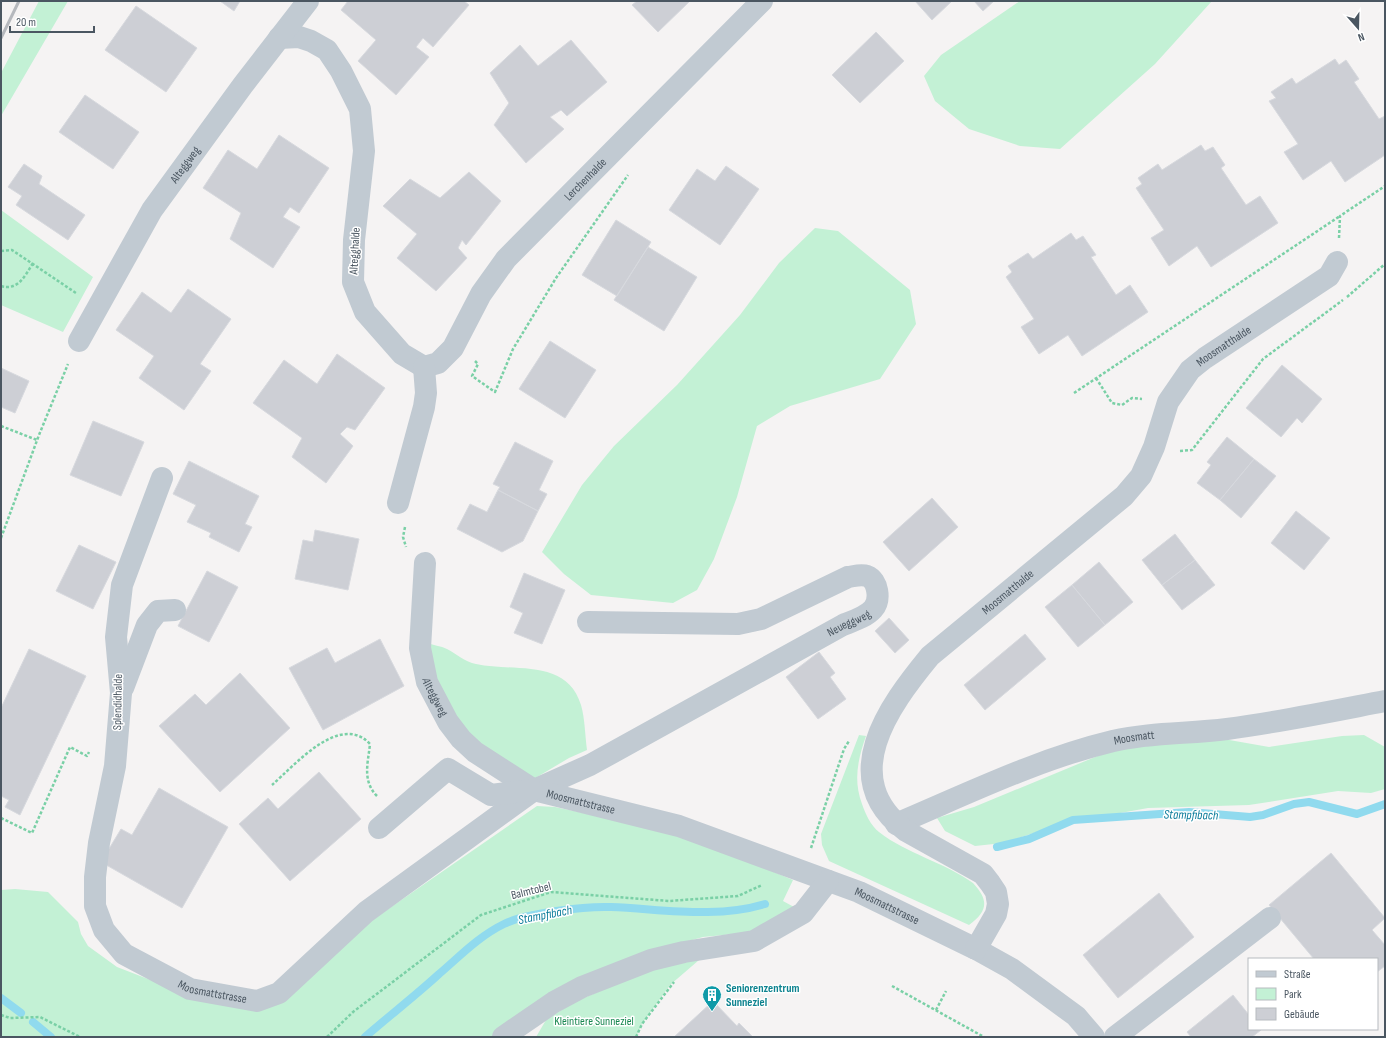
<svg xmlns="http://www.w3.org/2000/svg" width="1386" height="1038" font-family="'Sofia Sans Condensed',sans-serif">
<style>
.green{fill:#c3f1d5}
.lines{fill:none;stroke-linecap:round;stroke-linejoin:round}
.stream{stroke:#90daee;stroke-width:8}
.building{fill:#cdcfd5;stroke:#d7d9de}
.path{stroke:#7ad0a6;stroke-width:2.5;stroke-dasharray:3 2;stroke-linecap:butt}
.minor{stroke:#c1cad2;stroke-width:22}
.rail{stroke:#b5b8bd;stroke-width:3}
.labels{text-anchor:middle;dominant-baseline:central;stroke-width:3;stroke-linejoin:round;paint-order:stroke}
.street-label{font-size:12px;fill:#4a5661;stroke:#fff}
.culture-label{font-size:12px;font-weight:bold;fill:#0d838f;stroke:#fff;text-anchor:start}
.park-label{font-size:12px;fill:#17864f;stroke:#fff}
.water-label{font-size:13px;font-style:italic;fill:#0c7c9b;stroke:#fff}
</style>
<rect width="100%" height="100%" fill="#f5f3f3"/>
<path class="green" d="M 39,1 L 68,1 L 1,116 L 1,73 Z
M 1020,1 L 1212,1 L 1155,64 L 1060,149 L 1020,146 L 969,129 L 935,101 L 924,76 L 941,55 Z
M 1,210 L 93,277 L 63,332 L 1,305 Z
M 815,228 L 838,231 L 910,290 L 916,324 L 880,379 L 790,406 L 757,426 L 737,497 L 714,559 L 697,590 L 673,603 L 591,595 L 564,574 L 542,552 L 582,485 L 614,446 L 677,385 L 740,315 L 779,263 Z
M 426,643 C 433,645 441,646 447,649 C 457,654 465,662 476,664 C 513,672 567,658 581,705 C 585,719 585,735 587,750 L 569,758 L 532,780 L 477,746 L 432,687 Z
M 859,735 L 866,736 C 858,759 853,780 862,804 C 865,813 871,826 879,832 C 907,854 944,862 973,883 C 989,900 988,911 969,925 L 829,861 L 822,845 L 821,834 Z
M 1364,735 L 1385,747 L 1385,789 L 1371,793 L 1338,791 L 1249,805 L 1148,808 L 1065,823 L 1003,843 L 975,846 L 945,831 L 937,818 L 974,807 L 1112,750 L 1218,738 L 1269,747 L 1342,736 Z
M 537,806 L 555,807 L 686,835 L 793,880 L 783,901 L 794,907 L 772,924 L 745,933 L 703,937 L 639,955 L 551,996 L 491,1037 L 1,1037 L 1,890 L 15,889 L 48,892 L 78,922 L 81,934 L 88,946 L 117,967 L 174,989 L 254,1007 L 381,914 Z
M 706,954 L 670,985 L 642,1024 L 636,1037 L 536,1037 L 546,1020 L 574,1002 L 648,971 Z"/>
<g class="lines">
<path class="stream" d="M 997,847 L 1029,839 L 1073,820 L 1189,812 L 1250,817 L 1263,815 L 1294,804 L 1309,802 L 1357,814 L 1385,804
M 1,998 L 21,1013
M 33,1022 L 51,1037
M 365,1037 C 389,1016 415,996 439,974 C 459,957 479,936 504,924 C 526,913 586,906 611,907 C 663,909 715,919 765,904"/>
</g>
<path class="building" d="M 220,1 L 240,1 L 234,11 Z
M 348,1 L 464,1 L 469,5 L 433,47 L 423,38 L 416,47 L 429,57 L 396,95 L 358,61 L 376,40 L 341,10 Z
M 637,1 L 690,1 L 658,32 L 632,5 Z
M 915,1 L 952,1 L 932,20 Z
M 974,1 L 994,1 L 983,11 Z
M 136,6 L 197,48 L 166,92 L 105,50 Z
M 876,32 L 904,61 L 860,103 L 832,75 Z
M 571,40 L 607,82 L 567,116 L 561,110 L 550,117 L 564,129 L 526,163 L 494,125 L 509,103 L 490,73 L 520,45 L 538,66 Z
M 1335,59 L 1339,65 L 1346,60 L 1359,79 L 1354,82 L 1379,119 L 1385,116 L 1385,155 L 1345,182 L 1331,161 L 1303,180 L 1284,152 L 1298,144 L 1269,101 L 1276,98 L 1271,92 L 1292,78 L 1296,84 Z
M 85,95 L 139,132 L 113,169 L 59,132 Z
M 279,135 L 329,168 L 299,213 L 290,207 L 283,217 L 300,227 L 273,268 L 230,239 L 241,213 L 203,188 L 228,150 L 257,169 Z
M 1201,145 L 1205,151 L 1213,147 L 1225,165 L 1221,168 L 1246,205 L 1260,196 L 1278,223 L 1211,267 L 1197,246 L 1169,266 L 1151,238 L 1164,230 L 1136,188 L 1142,184 L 1138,178 L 1158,164 L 1162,170 Z
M 24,164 L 42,176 L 39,184 L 85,215 L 68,240 L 16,205 L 22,196 L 8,187 Z
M 726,166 L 759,189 L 720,245 L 669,210 L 697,169 L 715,181 Z
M 469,172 L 501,201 L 466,245 L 462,240 L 458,248 L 467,258 L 436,291 L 397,258 L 417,234 L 383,206 L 410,179 L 440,198 Z
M 616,220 L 651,242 L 617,296 L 582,275 Z
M 1071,233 L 1076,240 L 1083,236 L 1096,255 L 1091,257 L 1116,295 L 1130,285 L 1148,312 L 1082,356 L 1068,335 L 1039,354 L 1021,327 L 1034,319 L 1006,277 L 1012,272 L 1008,266 L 1028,253 L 1033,259 Z
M 648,247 L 697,277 L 664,331 L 614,300 Z
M 188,289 L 231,319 L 200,364 L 211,371 L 184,410 L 139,378 L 154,356 L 116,330 L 142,292 L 171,313 Z
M 550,341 L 596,370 L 565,418 L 519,389 Z
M 337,354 L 385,388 L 355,430 L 347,427 L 340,434 L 353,446 L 326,483 L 292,457 L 302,438 L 253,403 L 284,360 L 317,384 Z
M 1282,365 L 1322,399 L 1302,423 L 1297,418 L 1281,437 L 1246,408 Z
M 1,368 L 29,381 L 15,413 L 1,407 Z
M 93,421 L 144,442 L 121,496 L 70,475 Z
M 1227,437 L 1254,459 L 1220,500 L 1197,483 L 1211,465 L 1207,462 Z
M 515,442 L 553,461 L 539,490 L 547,494 L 538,511 L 498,490 L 500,487 L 493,484 Z
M 1254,459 L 1276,476 L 1241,518 L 1220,500 Z
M 189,461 L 259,496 L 245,524 L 252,527 L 239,552 L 209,537 L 211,533 L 187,522 L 196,505 L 173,494 Z
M 498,490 L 538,511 L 523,541 L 502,552 L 457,529 L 470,504 L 487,512 Z
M 932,498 L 958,527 L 909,571 L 883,542 Z
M 1296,511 L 1330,538 L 1304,570 L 1271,543 Z
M 315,530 L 359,539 L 348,590 L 295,579 L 303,540 L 313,542 Z
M 1175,534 L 1195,560 L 1162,585 L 1142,560 Z
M 79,545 L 116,562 L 93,609 L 56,591 Z
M 1195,560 L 1215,585 L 1182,610 L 1162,585 Z
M 1099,562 L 1133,602 L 1105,625 L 1072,585 Z
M 207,571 L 238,587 L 209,642 L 178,626 Z
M 524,573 L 565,590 L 542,644 L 514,633 L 523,613 L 510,607 Z
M 1072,585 L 1105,625 L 1078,647 L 1045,607 Z
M 889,618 L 909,640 L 895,653 L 875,631 Z
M 1025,634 L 1046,659 L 985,710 L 964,685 Z
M 380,639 L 404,686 L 323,730 L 289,668 L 327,648 L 335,663 Z
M 29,649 L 86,676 L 20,815 L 5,807 L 9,800 L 1,796 L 1,708 Z
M 819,652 L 835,673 L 830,677 L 846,699 L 818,719 L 786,677 Z
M 240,673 L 290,728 L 220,792 L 159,726 L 195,694 L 206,705 Z
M 319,772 L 361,819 L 290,881 L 239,824 L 268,798 L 278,809 Z
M 159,788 L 228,827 L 182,908 L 101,862 L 121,829 L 132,835 Z
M 1331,853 L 1385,918 L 1372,930 L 1385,945 L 1385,966 L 1377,972 L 1377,959 L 1314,959 L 1269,905 Z
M 1159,893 L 1194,937 L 1118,998 L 1083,955 Z
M 1233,995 L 1249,1015 L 1249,1029 L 1261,1030 L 1252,1037 L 1191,1037 L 1187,1032 Z
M 713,1001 L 737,1026 L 739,1023 L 753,1037 L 674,1037 Z"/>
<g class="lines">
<path class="path" d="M 1339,238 L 1340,216 L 1385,186
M 1,251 L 12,250 L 76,293
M 1,286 C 18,291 25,276 33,263
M 1347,297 L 1385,264
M 475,361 L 478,364 L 472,376 L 495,392 L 513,349 L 556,278 L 628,175
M 1096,378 L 1112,403 L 1122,405 L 1132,398 L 1142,399
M 1074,393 L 1340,216
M 1,426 L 37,440
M 1180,451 L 1192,450 L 1263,359 L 1343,300
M 405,527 L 403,537 L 406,547
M 1,538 L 39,435 L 68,364
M 272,785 C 295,765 340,712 370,744 C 368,763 362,781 377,796
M 1,818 L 32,833 L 70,747 L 87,756 L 89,752
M 811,848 L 844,749 L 849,741
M 892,986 L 984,1037
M 936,1010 L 946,991
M 1,1015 L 10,1018 L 40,1017 L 80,1037
M 327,1037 L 353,1012 L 481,915 L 551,892 L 669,901 L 738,896 L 762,885
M 636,1037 L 642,1024 L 674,982"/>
<g class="minor">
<path d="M 279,38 L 299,37 L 311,41 L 327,50 L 341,71 L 360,109 L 364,151 L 354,240 L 353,282 L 365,312 L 402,354 L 424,367"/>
<path id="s1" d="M 79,341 L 152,210 L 243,85 L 308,1"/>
<path id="s2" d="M 424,367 L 438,363 L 453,348 L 481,294 L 506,259 L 762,1"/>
<path id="s3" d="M 162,478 L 122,585 L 116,637 L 121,693 L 115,766 L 99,843 L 95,877 L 95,906 L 104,930 L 124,954 L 190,989 L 257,1001 L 279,993 L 366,912 L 534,790 L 590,765 L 843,625 C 853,621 866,617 873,609 C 881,600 878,580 867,576 C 861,574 855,576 848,577 L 761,619 L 738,624 L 588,622"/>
<path d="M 398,503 L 424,407 L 426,393 L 424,367"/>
<path id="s4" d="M 425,563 L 420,648 L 427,682 L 448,722 L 461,739 L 475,752 L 534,790 L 679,826 L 859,892 L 976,949 L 1012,969 L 1076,1016 L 1094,1037"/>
<path d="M 123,688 L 147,625 L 158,611 L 175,610"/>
<path id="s5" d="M 896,824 C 967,794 1038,759 1113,741 C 1151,732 1189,734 1227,729 C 1280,722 1333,711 1385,701"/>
<path d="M 379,828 L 448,769 L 491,795 L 532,790"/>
<path id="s6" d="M 976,949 L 996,914 L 998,904 L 996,892 L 990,883 L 983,874 L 906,831 C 836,778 888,707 930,656 L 1124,496 L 1141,476 L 1154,447 L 1168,402 L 1190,370 L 1205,358 L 1329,276 L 1337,262"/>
<path d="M 503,1037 L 554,1002 L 582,987 L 651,960 L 684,952 L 754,941 L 803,913 L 828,881"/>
<path d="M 1115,1037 L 1270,918"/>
</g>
<path class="rail" d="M 1,38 L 19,1"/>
</g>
<defs>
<symbol id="building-pin" viewBox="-11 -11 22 30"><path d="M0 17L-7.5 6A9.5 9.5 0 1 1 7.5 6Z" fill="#0f9aa8" stroke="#fff"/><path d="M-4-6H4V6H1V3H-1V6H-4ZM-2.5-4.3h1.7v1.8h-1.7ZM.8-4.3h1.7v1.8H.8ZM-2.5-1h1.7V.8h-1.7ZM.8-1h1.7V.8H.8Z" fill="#fff"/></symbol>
</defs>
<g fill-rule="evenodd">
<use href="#building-pin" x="701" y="984" width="22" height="30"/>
</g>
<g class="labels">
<g class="street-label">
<text stroke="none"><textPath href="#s1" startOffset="206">Alteggweg</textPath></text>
<text stroke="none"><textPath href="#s2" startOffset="252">Lerchenhalde</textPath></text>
<text transform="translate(355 251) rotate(-87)">Altegghalde</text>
<text stroke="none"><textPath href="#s6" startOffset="813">Moosmatthalde</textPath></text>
<text stroke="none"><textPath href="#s6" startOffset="477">Moosmatthalde</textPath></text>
<text stroke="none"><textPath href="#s3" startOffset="1344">Neueggweg</textPath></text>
<text stroke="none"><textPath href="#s4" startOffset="137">Alteggweg</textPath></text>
<text transform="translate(118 702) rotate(-89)">Splendidhalde</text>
<text stroke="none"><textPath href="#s5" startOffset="254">Moosmatt</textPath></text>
<text stroke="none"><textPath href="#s4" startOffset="324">Moosmattstrasse</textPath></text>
<text transform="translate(531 891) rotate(-14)">Balmtobel</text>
<text stroke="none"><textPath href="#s4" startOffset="648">Moosmattstrasse</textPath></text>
<text stroke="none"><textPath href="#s3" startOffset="592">Moosmattstrasse</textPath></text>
</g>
<g class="culture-label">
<text x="726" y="988">Seniorenzentrum<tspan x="726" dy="14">Sunneziel</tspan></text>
</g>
<g class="park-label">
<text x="594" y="1021">Kleintiere Sunneziel</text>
</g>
<g class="water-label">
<text transform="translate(1191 815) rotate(1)">Stampfibach</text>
<text transform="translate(545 915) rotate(-11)">Stampfibach</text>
</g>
</g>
<rect width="1386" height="1038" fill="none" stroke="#4a5661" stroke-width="4"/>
<rect x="1248" y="958" width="130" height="72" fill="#ffffff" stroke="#b7bbc0"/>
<rect x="1256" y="971" width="20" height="6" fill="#c1cad2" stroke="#b7bbc0"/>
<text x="1284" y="978" font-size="12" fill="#4a5661">Straße</text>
<rect x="1256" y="988" width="20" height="12" fill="#c3f1d5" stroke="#b7bbc0"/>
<text x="1284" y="998" font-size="12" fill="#4a5661">Park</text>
<rect x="1256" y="1008" width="20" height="12" fill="#cdcfd5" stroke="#b7bbc0"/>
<text x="1284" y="1018" font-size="12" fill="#4a5661">Gebäude</text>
<g transform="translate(1358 28) rotate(160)" stroke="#ffffff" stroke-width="3" paint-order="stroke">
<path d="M0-3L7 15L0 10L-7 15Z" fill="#4a5661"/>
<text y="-6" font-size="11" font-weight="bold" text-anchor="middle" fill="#4a5661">N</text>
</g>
<path d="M10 26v6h84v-6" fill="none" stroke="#4a5661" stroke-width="2"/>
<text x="16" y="26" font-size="12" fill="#4a5661" stroke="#ffffff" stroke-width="3" paint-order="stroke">20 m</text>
</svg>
